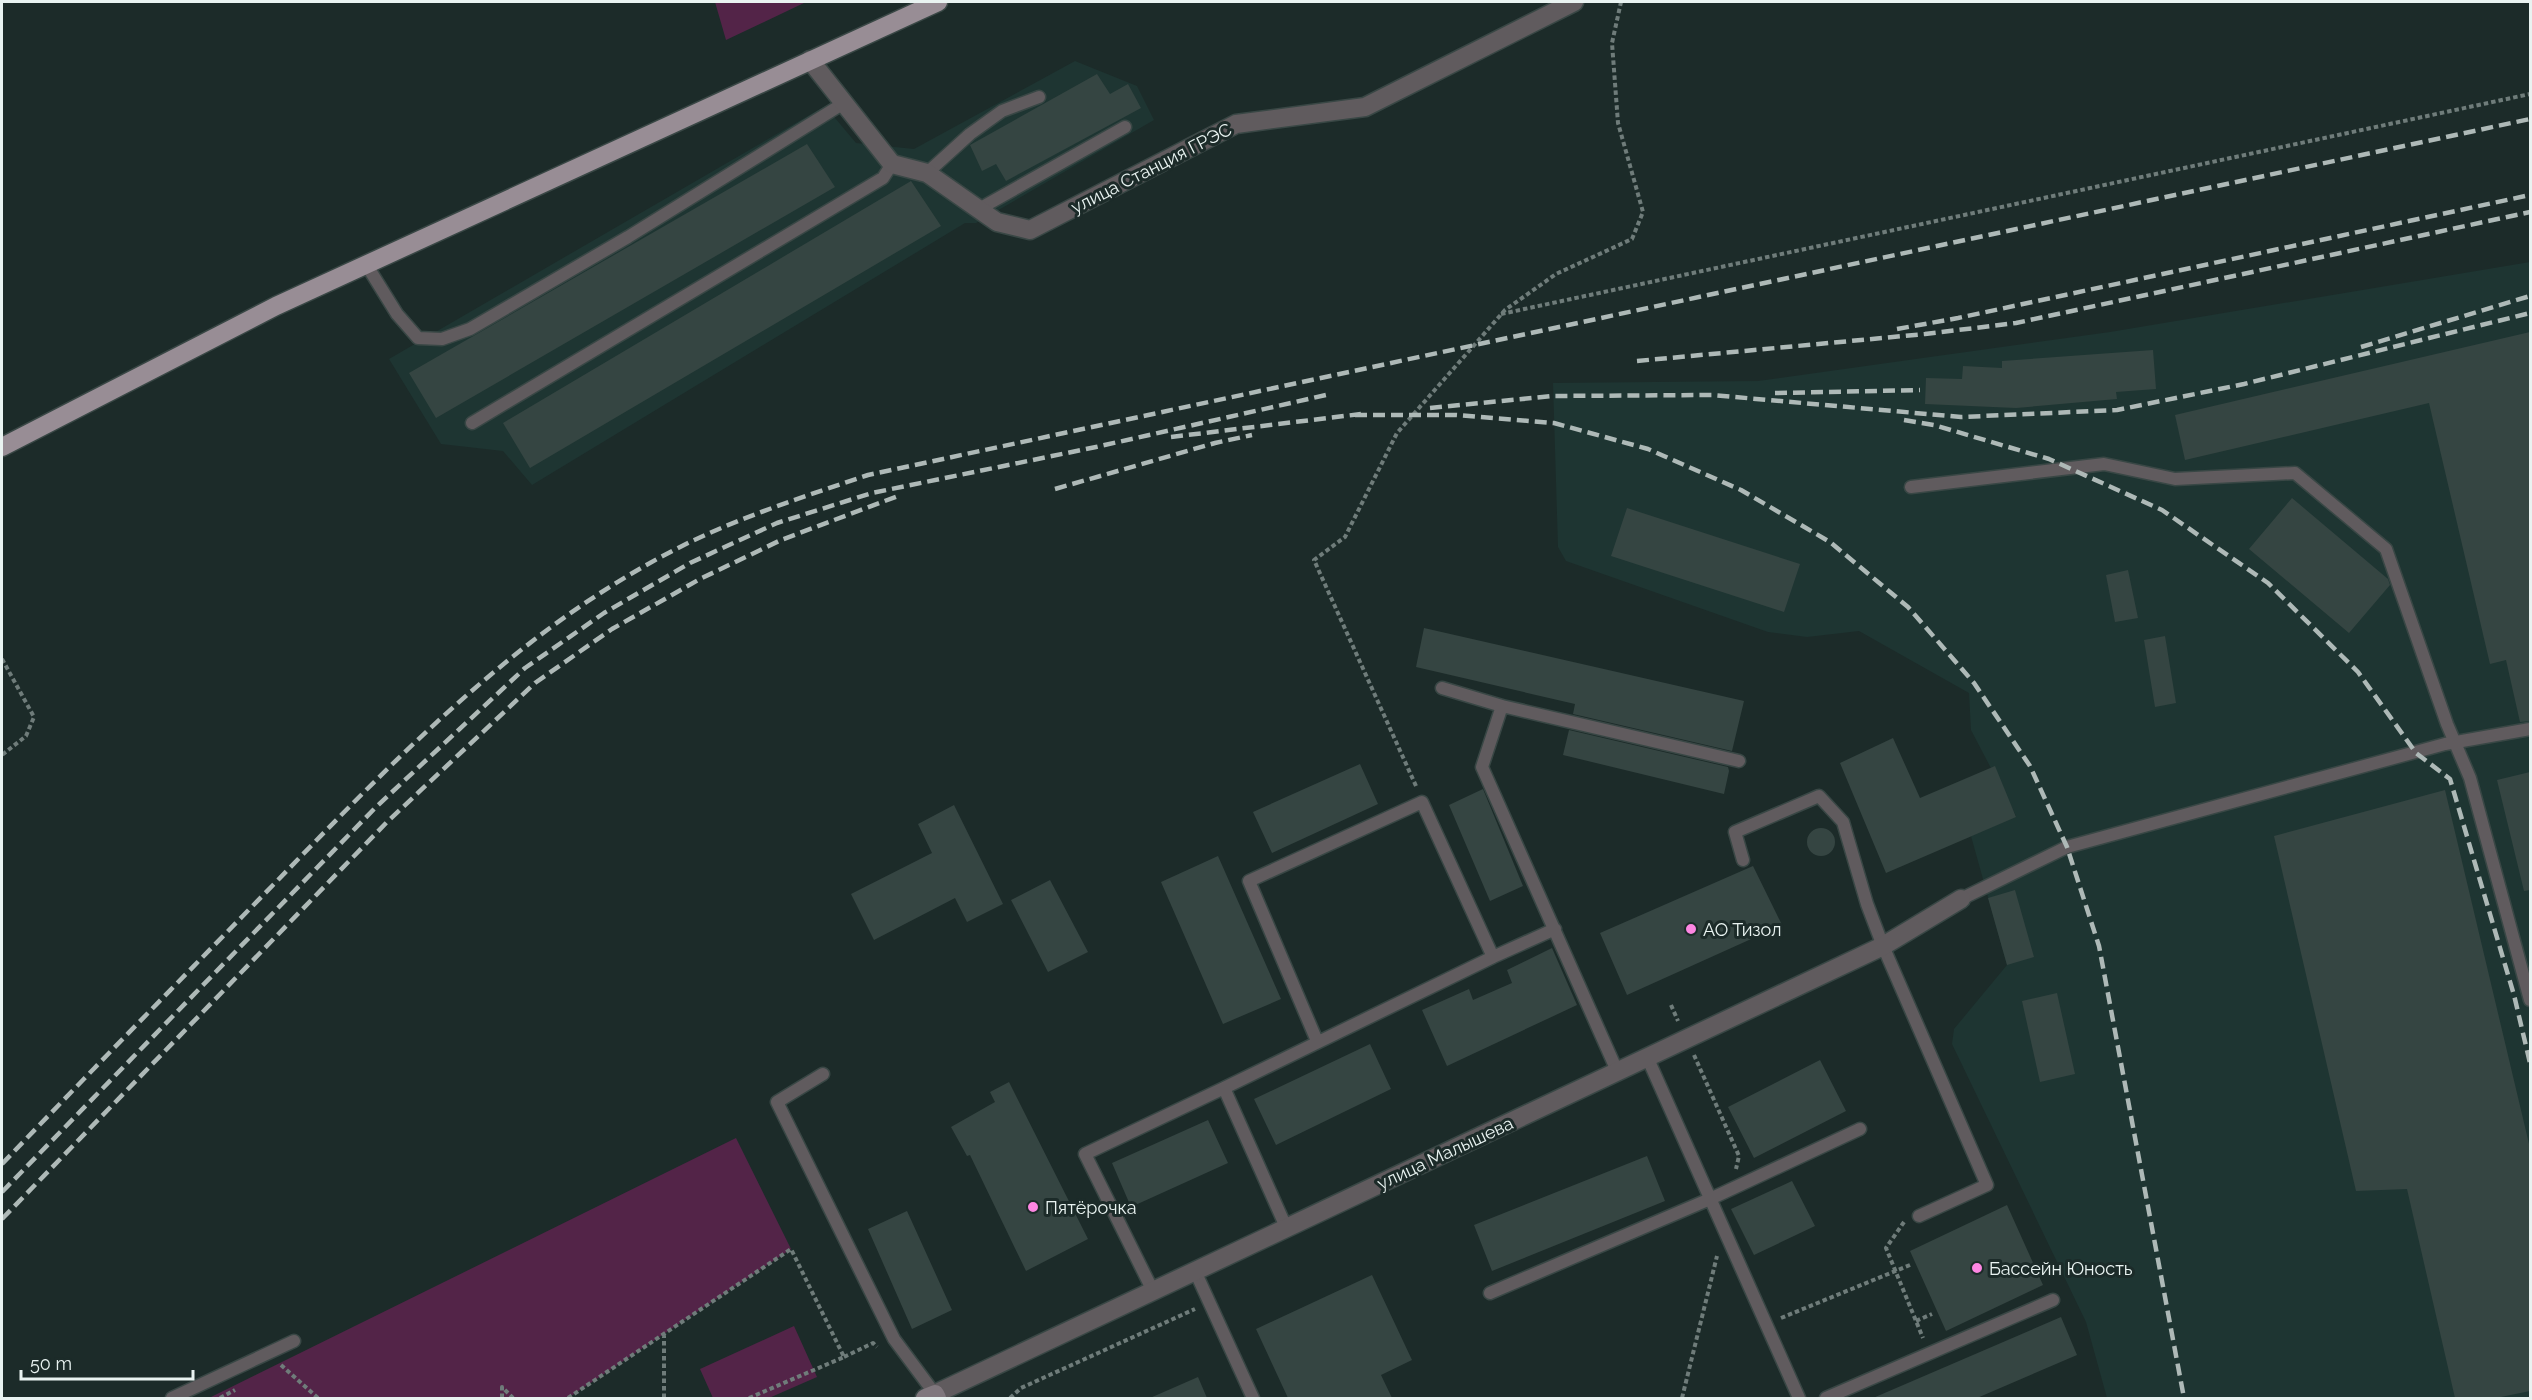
<svg xmlns="http://www.w3.org/2000/svg" width="2532" height="1400" font-family="Raleway,sans-serif">
<style>
.built{fill:#1e3532}
.green{fill:#532448}
.building{fill:#354542}
.lines{fill:none;stroke-linecap:round;stroke-linejoin:round}
.lane-casing{stroke:#394745;stroke-width:15}
.street-casing{stroke:#394745;stroke-width:21}
.secondary-casing{stroke:#394745;stroke-width:21}
.primary-casing{stroke:#394745;stroke-width:21}
.path{stroke:#6f7c7a;stroke-width:4;stroke-dasharray:4.5 3;stroke-linecap:butt}
.lane{stroke:#605b5e;stroke-width:12}
.street{stroke:#605b5e;stroke-width:18}
.secondary{stroke:#80777d;stroke-width:18}
.primary{stroke:#988d95;stroke-width:18}
.rail{stroke:#aeb9b7;stroke-width:4.5;stroke-dasharray:12 6;stroke-linecap:butt}
.poi-dot{fill:#fd86e2;stroke:#1c2b29;stroke-width:2}
.labels{text-anchor:middle;dominant-baseline:central;stroke-width:6;stroke-linejoin:round;paint-order:stroke}
.street-label{font-size:18px;fill:#e9f3f1;stroke:#1c2b29}
.poi-label{font-size:18px;fill:#e9f3f1;stroke:#1c2b29;text-anchor:start}
</style>
<rect width="100%" height="100%" fill="#1c2b29"/>
<path class="built" d="M 1075,61 L 1137,86 L 1154,120 L 976,223 L 965,223 L 532,485 L 503,451 L 441,444 L 389,359 L 825,106 L 856,143 L 914,149 Z
M 2530,262 L 2530,1398 L 2107,1398 L 2086,1322 L 1952,1044 L 1954,1029 L 2007,965 L 1971,836 L 2016,816 L 1971,730 L 1969,693 L 1859,631 L 1807,637 L 1768,632 L 1566,561 L 1558,547 L 1553,383 L 1758,381 L 2110,332 Z"/>
<path class="green" d="M 715,2 L 806,2 L 726,40 Z
M 736,1138 L 791,1249 L 568,1398 L 209,1398 Z
M 794,1326 L 817,1377 L 769,1398 L 713,1398 L 700,1369 Z"/>
<path class="building" d="M 1097,74 L 1110,94 L 1128,84 L 1141,108 L 1006,181 L 996,164 L 982,171 L 970,145 Z
M 807,144 L 835,187 L 436,418 L 409,373 Z
M 911,181 L 941,226 L 530,468 L 503,423 Z
M 2530,332 L 2530,721 L 2520,722 L 2506,660 L 2490,664 L 2429,403 L 2185,460 L 2175,415 Z
M 2153,350 L 2156,389 L 2116,392 L 2117,399 L 2016,408 L 1925,404 L 1926,378 L 1962,379 L 1963,366 L 2002,368 L 2002,361 Z
M 2292,498 L 2388,579 L 2390,585 L 2349,633 L 2249,549 Z
M 1627,508 L 1800,564 L 1784,612 L 1611,556 Z
M 2128,570 L 2138,618 L 2115,622 L 2106,575 Z
M 1424,628 L 1744,701 L 1732,751 L 1573,714 L 1575,704 L 1416,667 Z
M 2165,636 L 2176,703 L 2155,707 L 2144,640 Z
M 1569,730 L 1728,767 L 1729,771 L 1724,794 L 1563,755 Z
M 1893,738 L 1920,798 L 1995,766 L 2016,817 L 1886,873 L 1840,763 Z
M 1360,764 L 1378,804 L 1272,853 L 1253,812 Z
M 2530,772 L 2530,890 L 2524,891 L 2497,780 Z
M 1483,789 L 1523,886 L 1490,901 L 1449,805 Z
M 2445,790 L 2530,1148 L 2530,1391 L 2496,1398 L 2455,1398 L 2407,1189 L 2356,1191 L 2274,836 Z
M 954,805 L 1003,904 L 967,922 L 955,898 L 874,940 L 851,894 L 932,853 L 918,824 Z
M1807 842a14 14 0 1 1 28 0a14 14 0 1 1-28 0Z
M 1218,856 L 1281,999 L 1223,1024 L 1161,882 Z
M 1753,866 L 1782,925 L 1627,995 L 1600,933 Z
M 1050,880 L 1088,952 L 1048,972 L 1011,900 Z
M 2015,890 L 2034,957 L 2007,965 L 1988,898 Z
M 1552,948 L 1577,1005 L 1447,1066 L 1422,1010 L 1469,989 L 1473,1000 L 1512,983 L 1507,970 Z
M 2057,993 L 2075,1074 L 2040,1082 L 2022,1001 Z
M 1370,1044 L 1391,1089 L 1276,1145 L 1254,1099 Z
M 1820,1060 L 1846,1111 L 1754,1158 L 1728,1107 Z
M 1009,1082 L 1088,1239 L 1026,1271 L 970,1155 L 967,1156 L 951,1127 L 995,1102 L 990,1092 Z
M 1208,1120 L 1228,1163 L 1131,1207 L 1112,1163 Z
M 1647,1156 L 1665,1201 L 1492,1271 L 1474,1225 Z
M 1792,1181 L 1815,1226 L 1754,1255 L 1731,1209 Z
M 2007,1205 L 2043,1285 L 1946,1331 L 1910,1251 Z
M 907,1211 L 952,1310 L 912,1329 L 868,1229 Z
M 1372,1275 L 1412,1360 L 1381,1375 L 1392,1398 L 1288,1398 L 1256,1329 Z
M 2061,1317 L 2077,1355 L 1977,1398 L 1873,1398 Z
M 1198,1377 L 1207,1398 L 1150,1398 Z"/>
<g class="lines">
<defs>
<path id="lane" d="M 927,173 L 970,134 L 1002,111 L 1039,97
M 979,209 L 1125,127
M 366,264 L 397,314 L 418,338 L 442,339 L 470,329 L 628,237 L 844,103
M 472,423 L 883,178 L 892,164
M 1911,487 L 2104,464 L 2175,479 L 2295,473 L 2386,549 L 2447,724 L 2470,778 L 2530,1000
M 1442,688 L 1502,706 L 1739,761
M 1502,706 L 1482,767 L 1618,1073
M 1743,860 L 1735,832 L 1819,796 L 1843,822 L 1867,904 L 1883,946 L 1987,1185 L 1919,1216
M 1961,899 L 2067,847 L 2445,744 L 2530,729
M 1317,1041 L 1249,881 L 1422,802 L 1493,957
M 1648,1059 L 1799,1398
M 823,1074 L 777,1102 L 894,1339 L 935,1394
M 1286,1227 L 1224,1088 L 1493,957 L 1555,929
M 1195,1271 L 1253,1398
M 1153,1291 L 1085,1154 L 1224,1088
M 1490,1293 L 1710,1199 L 1860,1129
M 172,1398 L 294,1341
M 1826,1398 L 2053,1300"/>
<path id="street" d="M 810,60 L 892,164 L 927,173 L 997,222 L 1030,230 L 1236,124 L 1365,107 L 1574,2
M 935,1394 L 1883,946 L 1961,899"/>
<path id="secondary" d="M 925,1398 L 935,1394 L 937,1398"/>
<path id="primary" d="M 2,447 L 276,306 L 938,2"/>
</defs>
<use href="#lane" class="lane-casing"/>
<use href="#street" class="street-casing"/>
<use href="#secondary" class="secondary-casing"/>
<use href="#primary" class="primary-casing"/>
<path class="path" d="M 1501,314 L 2530,94
M 2,659 L 34,717 L 26,736 L 2,755
M 1416,786 L 1314,560 L 1345,537 L 1397,433 L 1505,310 L 1556,274 L 1632,239 L 1643,212 L 1618,123 L 1612,43 L 1621,2
M 1671,1005 L 1678,1021
M 1694,1055 L 1739,1156 L 1736,1169
M 1904,1222 L 1886,1248 L 1923,1338
M 1781,1318 L 1910,1265
M 1916,1321 L 1932,1314
M 844,1357 L 873,1343 L 877,1347
M 281,1365 L 318,1398
M 220,1398 L 235,1390
M 502,1398 L 502,1387 L 513,1398
M 568,1398 L 791,1249 L 844,1357 L 749,1398
M 664,1398 L 664,1334
M 1010,1398 L 1021,1388 L 1195,1309
M 1682,1398 L 1717,1256"/>
<use href="#lane" class="lane"/>
<use href="#street" class="street"/>
<use href="#secondary" class="secondary"/>
<use href="#primary" class="primary"/>
<path class="rail" d="M 1897,329 L 1958,318 L 2530,195
M 2361,347 L 2530,296
M 1637,361 L 1925,334 L 2016,323 L 2530,212
M 1775,393 L 1920,390
M 1430,408 L 1553,396 L 1712,395 L 1961,417 L 2117,410 L 2244,384 L 2530,313
M 1355,415 L 1456,415 L 1554,423 L 1648,449 L 1741,490 L 1830,542 L 1908,607 L 1974,683 L 2030,766 L 2067,847 L 2099,946 L 2184,1398
M 1904,420 L 1934,425 L 2049,459 L 2162,510 L 2268,583 L 2358,672 L 2416,753 L 2450,779 L 2514,995 L 2530,1063
M 1171,437 L 1361,414
M 1055,489 L 1215,443 L 1252,435
M 2,1164 C 93,1069 185,975 277,881 C 399,755 525,624 684,545 C 743,516 806,496 868,475 L 2530,119
M 2,1192 L 376,807 L 525,668 L 604,613 L 690,563 L 777,523 L 872,493 L 1096,447 L 1326,395
M 2,1219 L 387,822 L 535,683 L 612,629 L 700,579 L 781,540 L 898,496"/>
</g>
<g class="poi-dot">
<circle cx="1691" cy="929" r="6"/>
<circle cx="1033" cy="1207" r="6"/>
<circle cx="1977" cy="1268" r="6"/>
</g>
<g class="labels">
<g class="street-label">
<text transform="translate(1151 168) rotate(-27)">улица Станция ГРЭС</text>
<text transform="translate(1445 1153) rotate(-25)">улица Малышева</text>
</g>
<g class="poi-label">
<text x="1703" y="929">АО Тизол</text>
<text x="1045" y="1207">Пятёрочка</text>
<text x="1989" y="1268">Бассейн Юность</text>
</g>
</g>
<rect width="2532" height="1400" fill="none" stroke="#e9f3f1" stroke-width="6"/>
<path d="M21 1370v9h172v-9" fill="none" stroke="#e9f3f1" stroke-width="3"/>
<text x="30" y="1370" font-size="18" fill="#e9f3f1" stroke="#1c2b29" stroke-width="4.5" paint-order="stroke">50 m</text>
</svg>
